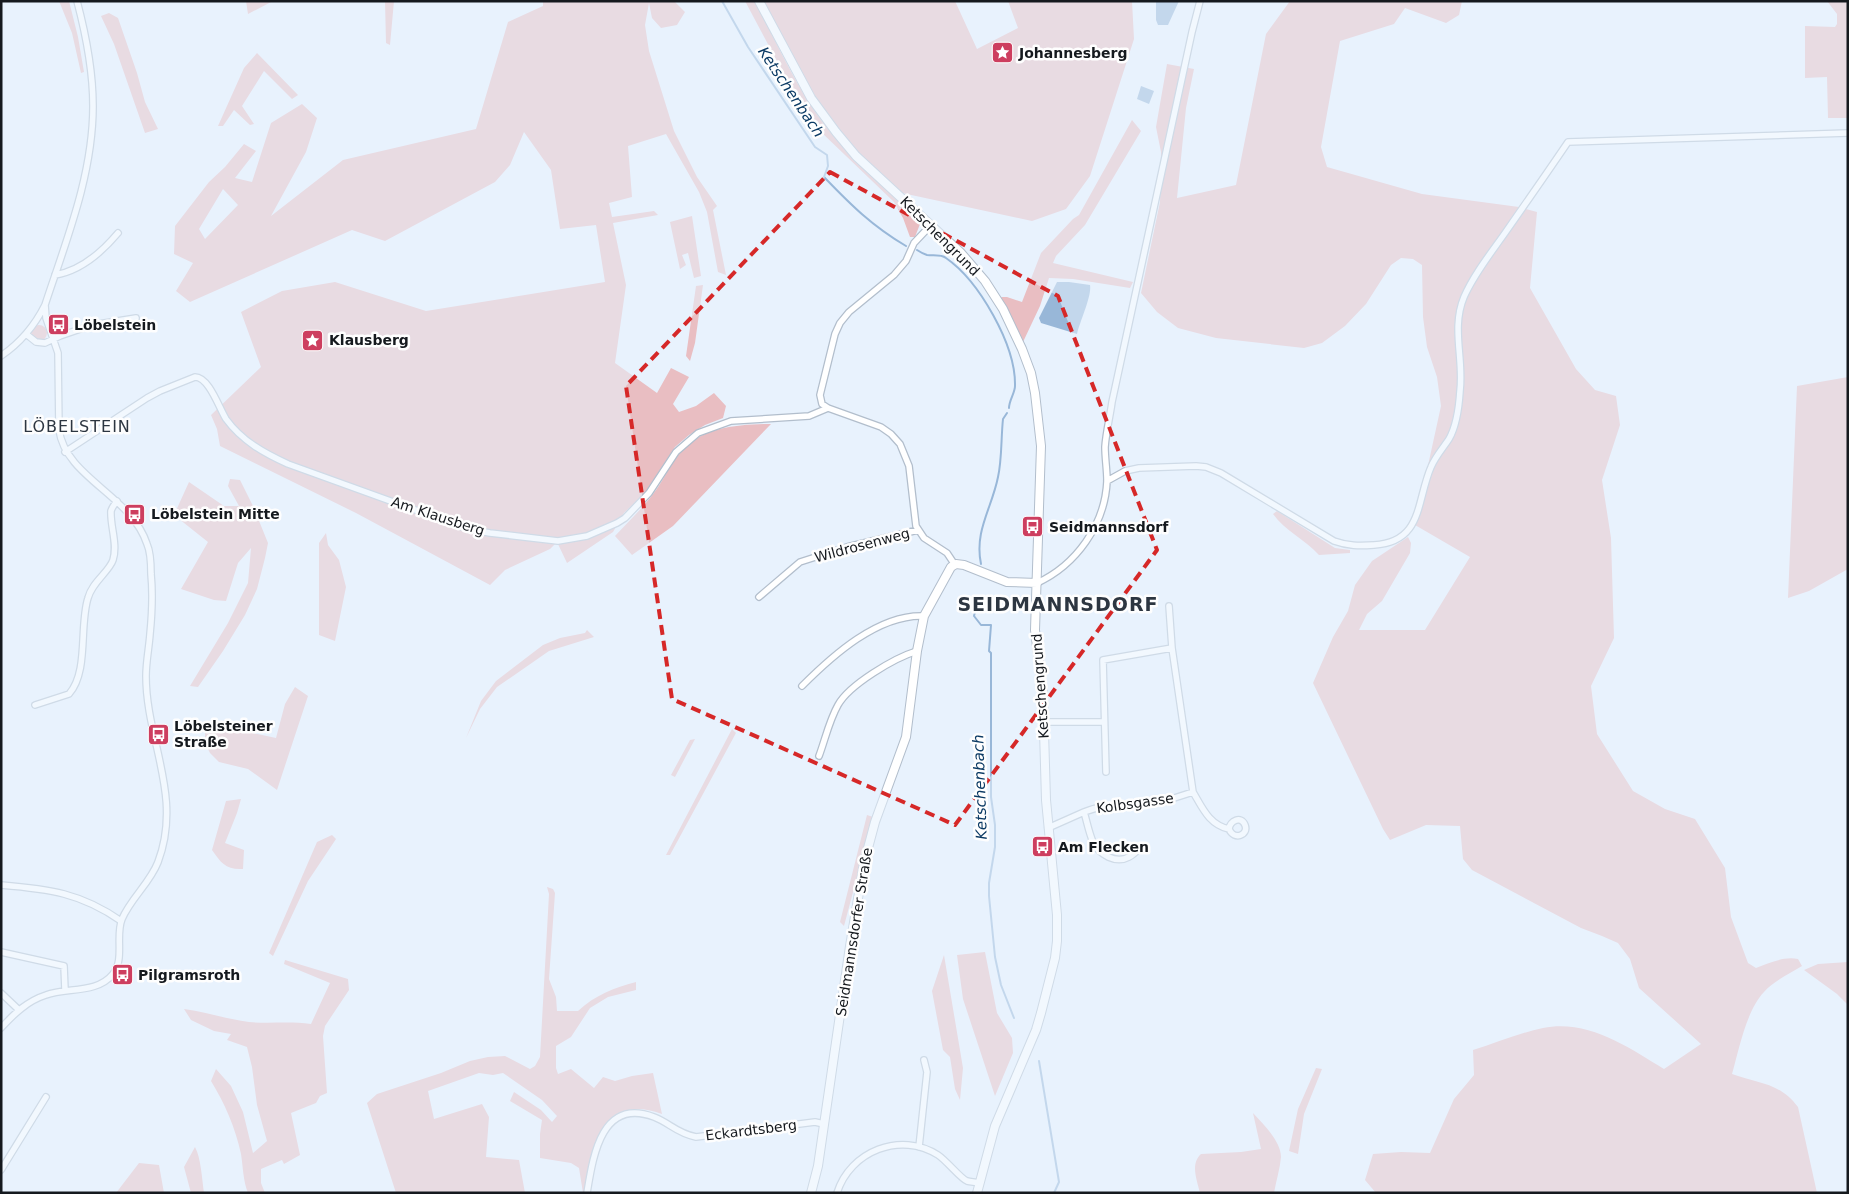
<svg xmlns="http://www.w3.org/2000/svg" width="1849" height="1194" font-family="'DejaVu Sans',sans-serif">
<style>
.green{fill:#e9bec2;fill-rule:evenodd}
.water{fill:#98b7d8}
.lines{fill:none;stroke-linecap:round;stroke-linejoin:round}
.stream{stroke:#98b7d8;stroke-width:2}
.minor-casing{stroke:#b2becc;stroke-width:8}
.tertiary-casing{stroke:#b2becc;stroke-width:10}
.minor{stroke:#fff;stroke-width:5.5}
.tertiary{stroke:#fff;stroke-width:8}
.marked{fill:none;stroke:#d62828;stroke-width:4;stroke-dasharray:10 6;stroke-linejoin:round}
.labels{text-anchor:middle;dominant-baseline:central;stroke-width:5;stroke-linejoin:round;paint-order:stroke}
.poi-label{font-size:14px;font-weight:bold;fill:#15191e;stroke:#fefefe;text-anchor:start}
.street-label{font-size:14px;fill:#15191e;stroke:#fefefe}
.water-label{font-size:15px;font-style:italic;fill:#0b3a64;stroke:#fefefe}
.quarter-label{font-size:16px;letter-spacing:1px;fill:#2d3641;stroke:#fefefe}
.district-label{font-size:19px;font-weight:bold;letter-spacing:1px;fill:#2d3641;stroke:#fefefe}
</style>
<rect width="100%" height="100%" fill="#e8f2fd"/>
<path class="green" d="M 59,1 L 69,1 L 78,37 L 84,72 L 81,73 L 72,33 Z
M 246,1 L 273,1 L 248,14 Z
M 385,1 L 394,1 L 390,45 L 386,43 Z
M 543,1 L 674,1 L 685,12 L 677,25 L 661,28 L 652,18 L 649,3 L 645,25 L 649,51 L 674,131 L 697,177 L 717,206 L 713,210 L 726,275 L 718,272 L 707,212 L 699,192 L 666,134 L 628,146 L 632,197 L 609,203 L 612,217 L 654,211 L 658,215 L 613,223 L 626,285 L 615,363 L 657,393 L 671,368 L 689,377 L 673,404 L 679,412 L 696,406 L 714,393 L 726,406 L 723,418 L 705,425 L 689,435 L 675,447 L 644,494 L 624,513 L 613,532 L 567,563 L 557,542 L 550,549 L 505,570 L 490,585 L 356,513 L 220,446 L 217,429 L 211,415 L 261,367 L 241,312 L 282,291 L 335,282 L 426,311 L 605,282 L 596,225 L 560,229 L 551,170 L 524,132 L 510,165 L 495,182 L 385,241 L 352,230 L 190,302 L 176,291 L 193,263 L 174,254 L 175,226 L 209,182 L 225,167 L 244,144 L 256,151 L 235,178 L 252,182 L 271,123 L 302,104 L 317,118 L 306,152 L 271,216 L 343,160 L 476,129 L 508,22 L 543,6 ZM 223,189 L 238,205 L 205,239 L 199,229 Z
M 745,1 L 755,1 C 780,49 802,101 839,142 C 863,170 892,194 918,219 L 920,224 L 915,237 L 910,237 L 903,218 L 894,202 L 821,132 L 801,106 Z
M 764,1 L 955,1 L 977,49 L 1018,28 L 1008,1 L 1132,1 L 1134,39 L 1090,176 L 1066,209 L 1032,221 L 902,193 L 859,153 L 825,113 L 802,77 Z
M 1290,1 L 1462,1 L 1459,15 L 1446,23 L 1405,8 L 1394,24 L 1340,41 L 1321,147 L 1327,167 L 1422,194 L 1519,207 L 1537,212 L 1530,288 L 1576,369 L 1595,390 L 1616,396 L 1620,425 L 1602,480 L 1611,538 L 1614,638 L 1591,686 L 1597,734 L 1633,791 L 1665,809 L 1695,819 L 1725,868 L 1731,917 L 1748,963 L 1756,968 C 1769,963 1784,956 1798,959 L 1802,966 C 1789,974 1774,981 1764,992 C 1746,1011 1739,1050 1732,1074 C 1759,1084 1779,1082 1798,1107 L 1817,1193 L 1376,1193 L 1365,1180 L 1373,1154 L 1401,1152 L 1430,1153 L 1454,1099 L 1474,1075 L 1473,1050 C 1496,1043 1519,1033 1543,1028 C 1588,1019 1628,1047 1664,1069 L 1701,1044 L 1639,988 L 1630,959 L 1618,943 L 1602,936 L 1581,928 L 1472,870 L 1463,859 L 1460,826 L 1426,825 L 1390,840 L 1383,829 L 1313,683 L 1333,637 L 1348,611 L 1355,585 L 1372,561 L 1408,537 L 1411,543 L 1410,553 L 1382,601 L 1367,614 L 1359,630 L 1425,630 L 1470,557 L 1415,525 L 1441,406 L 1437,377 L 1427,347 L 1423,317 L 1422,265 L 1413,259 L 1401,258 L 1391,265 L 1366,304 L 1345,326 L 1322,343 L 1304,348 L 1216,338 L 1178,328 L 1157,312 L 1141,293 L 1160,202 L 1161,152 L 1156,127 L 1167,64 L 1194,69 L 1186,108 L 1177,198 L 1236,185 L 1266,34 Z
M 1827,1 L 1848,1 L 1848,118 L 1828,118 L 1827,77 L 1805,78 L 1805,26 L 1835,27 L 1837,24 L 1837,14 Z
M 109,13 L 118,18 L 137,73 L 145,102 L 158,129 L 145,133 L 114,44 L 101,16 Z
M 257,53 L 298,95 L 292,99 L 264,71 L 242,106 L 254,124 L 250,125 L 234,110 L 223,126 L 218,126 L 244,68 Z
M 1132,120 L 1141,131 L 1085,225 L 1056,256 L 1053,263 L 1133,282 L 1130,288 L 1073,279 L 1049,278 L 1040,306 L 1023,342 L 1001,297 L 1007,297 L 1022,302 L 1041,253 L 1073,219 L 1079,215 Z
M 692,216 L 701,276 L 694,278 L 688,253 L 682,255 L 686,265 L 680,269 L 670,222 Z
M 703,285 L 695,343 L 690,361 L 686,356 L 696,286 Z
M31 333a8 8 0 1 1 16 0a8 8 0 1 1-16 0Z
M 1848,377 L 1848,569 L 1809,591 L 1788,598 L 1797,386 Z
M 771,424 L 673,526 L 632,555 L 615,536 C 629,521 644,507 656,490 C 664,479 670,465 679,454 C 699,427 740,424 771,424 Z
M 230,479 L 240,480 L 253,506 L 268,543 L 265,558 L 257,589 L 245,615 L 223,651 L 198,687 L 190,686 L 228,623 L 248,583 L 251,548 L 238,563 L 226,601 L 214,600 L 181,589 L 208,542 L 174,515 L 189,482 L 224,506 L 239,506 L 228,486 Z
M 1277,511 L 1335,548 L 1350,550 L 1350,553 L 1319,555 C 1306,540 1285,531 1273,514 Z
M 326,533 L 328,545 L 339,560 L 346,587 L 335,641 L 319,635 L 319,543 Z
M 587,630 L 594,637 L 549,651 L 497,687 L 480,709 L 466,738 L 481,701 L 496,681 L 543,645 L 560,638 L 585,633 Z
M 295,687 L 308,696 L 277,790 L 248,769 L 219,762 L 210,753 L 205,743 L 205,723 L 276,738 L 285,704 Z
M 732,729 L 736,733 L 670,855 L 666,855 Z
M 695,739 L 675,777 L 671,775 L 690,740 Z
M 241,799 L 237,813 L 225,843 L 244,850 L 243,869 C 226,870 221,863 212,850 L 226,801 Z
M 867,815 L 873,817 L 844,926 L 840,922 Z
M 332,835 L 336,839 L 308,881 L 273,956 L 269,953 L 317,842 Z
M 547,887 L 553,889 L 555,893 L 549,979 L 556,997 L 557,1011 L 578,1011 C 595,995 614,988 636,982 L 636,990 L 608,997 L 590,1008 L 571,1037 L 556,1046 L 556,1068 L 558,1074 L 571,1069 L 594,1088 L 603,1077 L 615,1081 L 632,1076 L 653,1073 L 662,1114 C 603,1092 590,1147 585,1193 L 583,1193 L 579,1168 L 571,1163 L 540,1158 L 540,1134 L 542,1120 L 510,1101 L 514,1092 L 541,1110 L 552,1122 L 557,1116 L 542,1100 L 503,1073 L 493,1075 L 479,1073 L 428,1091 L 434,1119 L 482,1104 L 489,1117 L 486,1157 L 519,1160 L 525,1193 L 396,1193 L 367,1103 L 377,1094 L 441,1073 L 470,1061 L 488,1057 L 505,1056 L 530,1069 L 535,1066 L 540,1057 L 549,894 Z
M 985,952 L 997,1013 L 1012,1038 L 1013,1053 L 995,1096 L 963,999 L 957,955 Z
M 944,955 L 963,1068 L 960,1100 L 955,1089 L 950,1057 L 943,1050 L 932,991 Z
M 285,960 L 348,979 L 349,990 L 325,1026 L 323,1036 L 327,1093 L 320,1096 L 316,1103 L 291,1113 L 300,1155 L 284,1164 L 282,1160 L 261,1169 L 261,1183 L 265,1193 L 248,1193 C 243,1181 243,1166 241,1154 C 235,1127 225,1104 211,1081 L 216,1069 L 231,1086 L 243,1112 L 253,1153 L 267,1141 L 257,1105 L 252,1067 L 247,1047 L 227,1040 L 231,1034 L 214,1031 L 191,1020 L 184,1009 C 206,1012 226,1019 249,1022 C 269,1024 290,1021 311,1024 L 330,983 L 284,964 Z
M 1848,962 L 1848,1005 L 1837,994 L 1804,970 L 1818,964 Z
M 1316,1068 L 1322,1069 L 1304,1114 L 1298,1154 L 1289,1151 L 1298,1109 Z
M 1253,1113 C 1263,1124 1281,1141 1281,1157 C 1280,1169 1276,1181 1274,1193 L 1200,1193 C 1197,1180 1190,1164 1201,1154 L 1241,1152 L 1261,1149 Z
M 195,1147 C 201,1158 202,1179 204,1193 L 191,1193 L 184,1167 Z
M 139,1163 L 159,1165 L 164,1193 L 116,1193 Z"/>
<path class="water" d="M 1156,1 L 1179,1 L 1168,25 L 1158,25 L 1156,20 Z
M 1141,86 L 1154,91 L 1149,104 L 1137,99 Z
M 1057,282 L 1069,282 L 1090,285 C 1092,296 1080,321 1077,334 L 1041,323 L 1039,318 Z"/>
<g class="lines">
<path class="stream" d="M 722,1 L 748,47 L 815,147 L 827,155 L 828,166 L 824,177 C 851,205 872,226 906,246
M 917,250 C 920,252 924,254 927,255 C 933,256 941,254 946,258 C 979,281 1016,345 1015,386 C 1015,393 1009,400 1009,408
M 981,564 C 974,531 992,508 998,477 C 1002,460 1001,437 1003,419 L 1007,413
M 979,596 L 974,616 L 981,625 L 991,625 L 989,651 L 991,653 L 991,797 L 995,825 L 995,847 L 989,883 L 989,896 L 995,957 L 1001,985 L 1014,1018
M 1039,1061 L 1059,1182 L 1054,1193"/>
<defs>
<path id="minor" d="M 931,225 L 914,243 L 906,261 L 894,275 L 849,312 L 840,323 L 835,334 L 820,395 L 822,404 L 828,408 L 881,427 L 891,434 L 900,444 L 909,466 L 916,526 L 924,538 L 947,553 L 955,565
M 55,275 C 80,271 102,252 118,233
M 26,334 L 36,342 L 45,343 L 60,336 L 92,325 L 136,318
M 1,356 C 20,343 35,325 45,305
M 65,452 L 147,398 L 160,391 L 195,377 C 209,377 219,408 226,419 C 242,441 264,453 288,464 L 468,529 L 490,533 L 558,541 L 587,536 L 617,523 L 625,518 L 649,493 L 676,452 L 698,433 L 731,421 L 809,416 L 828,408
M 1107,481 L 1125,471 L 1139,468 L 1196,466 L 1206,467 L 1221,473 L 1334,541 C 1348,546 1359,546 1374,545 C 1423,542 1416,502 1431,467 C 1435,457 1443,448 1449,439 C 1457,425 1459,407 1460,391 C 1464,359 1451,328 1464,297 C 1474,274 1491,253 1505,233 C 1526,203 1547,173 1568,142 L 1848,133
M 1037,583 C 1076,565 1105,525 1107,481 C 1107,470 1105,458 1105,447 C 1106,432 1110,417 1112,402 L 1192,32 L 1200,1
M 759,597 L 800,562 L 847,547 L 918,530
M 1169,606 L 1172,648 L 1193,792
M 802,686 C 832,656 878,614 924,616
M 35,705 L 69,694 C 89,671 79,626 88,598 C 92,582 109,572 113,560 C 118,544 110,526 111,511 C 112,507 115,504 117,501
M 1044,722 L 1104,722
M 819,756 C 825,740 829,721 838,705 C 849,685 894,658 917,651
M 1106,772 L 1103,660 L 1172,648
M 1084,812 C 1108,802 1127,807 1151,804 C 1165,801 1179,797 1193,792 C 1202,807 1209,825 1229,829 C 1234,841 1249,835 1245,825 C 1241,815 1230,821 1229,829
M 1048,828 L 1084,812 C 1087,822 1089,833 1093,842 C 1099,855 1116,864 1129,857 C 1133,855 1136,852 1139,849
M 1,885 C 49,889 81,893 121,921
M 1,952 L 64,966 L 65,990
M 1,993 L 19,1010
M 1,1028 C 14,1014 27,1001 46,995 C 67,987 97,994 113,974 C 125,959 115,936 122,919 C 131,898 150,883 158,862 C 183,796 146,740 146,676 C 146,662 149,648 150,634 C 152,614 153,594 151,574 C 151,564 151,553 147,544 C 131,495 66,478 59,430 L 58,353 L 46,318 L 45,305 C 66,241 93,175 93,106 C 93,71 86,35 77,1
M 919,1147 L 927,1072 L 924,1060
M 1,1170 L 46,1097
M 587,1193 C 593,1157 601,1097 654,1117 C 670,1123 676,1133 696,1137 L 815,1122 L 824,1124
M 837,1193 C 850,1151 901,1131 938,1155 C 947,1161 961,1179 967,1181 C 971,1182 975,1182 979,1183"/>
<path id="tertiary" d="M 759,1 L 811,98 L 836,132 L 856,156 L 961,253 L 985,281 L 1003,309 L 1022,349 L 1031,373 L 1035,393 L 1041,446 L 1035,630 L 1043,696 L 1046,800 L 1057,915 L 1057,941 L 1055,958 L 1041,1013 L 1036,1030 L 995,1126 L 977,1193
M 811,1193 L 818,1166 L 850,946 L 864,863 L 875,822 L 906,737 L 917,651 L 924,616 L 951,567 L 956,564 L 964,565 L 1007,582 L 1037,583"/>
</defs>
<use href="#minor" class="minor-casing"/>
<use href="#tertiary" class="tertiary-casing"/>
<use href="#minor" class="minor"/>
<use href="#tertiary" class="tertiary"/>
</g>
<path d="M0 0H1849V1194H0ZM 830,172 L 1058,296 L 1157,550 L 955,825 L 672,699 L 626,386 Z" fill="#e8f2fd" fill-opacity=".55" fill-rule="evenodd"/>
<path class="marked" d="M 830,172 L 1058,296 L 1157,550 L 955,825 L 672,699 L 626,386 Z"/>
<defs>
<symbol id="sight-square" viewBox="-11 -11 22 22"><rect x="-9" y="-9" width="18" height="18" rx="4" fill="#cd3e5f" stroke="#fefefe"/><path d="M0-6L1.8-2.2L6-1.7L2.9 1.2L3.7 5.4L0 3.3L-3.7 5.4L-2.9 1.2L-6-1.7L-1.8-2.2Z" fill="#fff"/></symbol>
<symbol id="bus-square" viewBox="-11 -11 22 22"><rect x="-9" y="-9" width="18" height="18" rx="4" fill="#cd3e5f" stroke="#fefefe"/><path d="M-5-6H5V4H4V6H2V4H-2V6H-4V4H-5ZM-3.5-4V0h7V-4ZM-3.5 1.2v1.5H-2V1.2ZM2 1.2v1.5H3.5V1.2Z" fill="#fff"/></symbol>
</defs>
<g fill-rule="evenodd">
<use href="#sight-square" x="990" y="40" width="25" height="25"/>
<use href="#bus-square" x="46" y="312" width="25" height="25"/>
<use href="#sight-square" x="300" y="328" width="25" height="25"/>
<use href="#bus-square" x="122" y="502" width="25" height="25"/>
<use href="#bus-square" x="1020" y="514" width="25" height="25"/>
<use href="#bus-square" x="146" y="722" width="25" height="25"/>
<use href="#bus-square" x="1030" y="834" width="25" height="25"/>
<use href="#bus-square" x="110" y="962" width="25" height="25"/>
</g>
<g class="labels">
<g class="poi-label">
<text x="1019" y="53">Johannesberg</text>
<text x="74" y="325">Löbelstein</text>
<text x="329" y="340">Klausberg</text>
<text x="151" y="514">Löbelstein Mitte</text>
<text x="1049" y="527">Seidmannsdorf</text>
<text x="174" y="726">Löbelsteiner<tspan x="174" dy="16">Straße</tspan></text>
<text x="1058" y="847">Am Flecken</text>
<text x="138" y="975">Pilgramsroth</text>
</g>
<g class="street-label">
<text transform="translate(940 236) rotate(45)">Ketschengrund</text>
<text transform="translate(438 516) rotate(18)">Am Klausberg</text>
<text transform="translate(862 545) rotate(-15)">Wildrosenweg</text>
<text transform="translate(1040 686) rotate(-94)">Ketschengrund</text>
<text transform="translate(1135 803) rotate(-8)">Kolbsgasse</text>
<text transform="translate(854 932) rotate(-81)">Seidmannsdorfer Straße</text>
<text transform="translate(751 1130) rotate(-7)">Eckardtsberg</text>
</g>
<g class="water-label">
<text transform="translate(791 92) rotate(56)">Ketschenbach</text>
<text transform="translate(980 787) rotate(-92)">Ketschenbach</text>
</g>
<g class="quarter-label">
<text x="77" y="426">LÖBELSTEIN</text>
</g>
<g class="district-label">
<text x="1058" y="604">SEIDMANNSDORF</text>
</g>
</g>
<rect width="1849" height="1194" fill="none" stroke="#15191e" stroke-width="5"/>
</svg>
